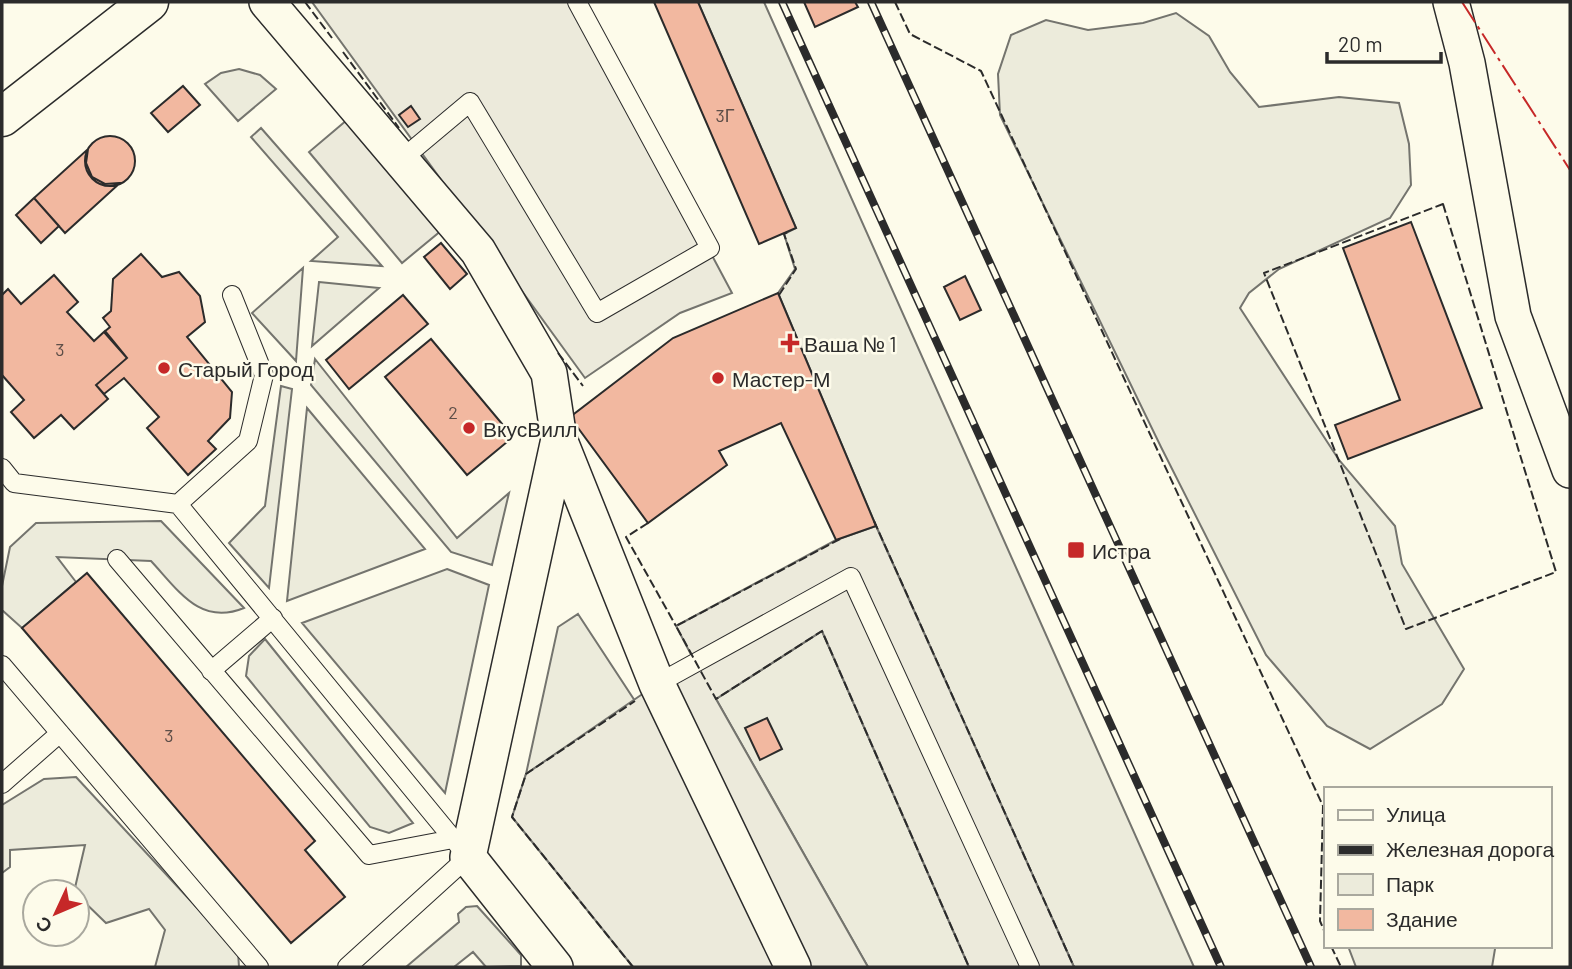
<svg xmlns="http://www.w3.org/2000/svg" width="1572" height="969" font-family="Barlow,sans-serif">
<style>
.green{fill:#ecebdb;stroke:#74746e;stroke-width:2}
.parking{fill:#eceadb;stroke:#74746e;stroke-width:2}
.building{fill:#f2b8a0;stroke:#2b2b2b;stroke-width:2}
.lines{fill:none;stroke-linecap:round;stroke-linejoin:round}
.lane-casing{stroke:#2b2b2b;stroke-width:20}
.street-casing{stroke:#2b2b2b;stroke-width:38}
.secondary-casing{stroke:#2b2b2b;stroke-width:41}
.lane{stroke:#fdfbea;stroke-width:18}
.street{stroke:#fdfbea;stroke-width:35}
.secondary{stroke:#fdfbea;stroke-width:38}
.rail-casing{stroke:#2b2b2b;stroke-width:8}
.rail{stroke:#fdfbea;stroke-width:5;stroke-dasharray:16;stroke-linecap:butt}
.fence{stroke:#2b2b2b;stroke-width:2;stroke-dasharray:9 3.5;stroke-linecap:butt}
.power{stroke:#c62828;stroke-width:2;stroke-dasharray:24 5 3.5 5;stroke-linecap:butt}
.poi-dot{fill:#c62828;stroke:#fdfbea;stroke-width:2.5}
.labels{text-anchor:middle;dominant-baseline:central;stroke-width:5;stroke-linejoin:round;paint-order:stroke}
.number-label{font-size:18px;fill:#5d4e48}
.poi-label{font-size:21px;fill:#2b2b2b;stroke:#fdfbea;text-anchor:start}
</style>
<rect width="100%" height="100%" fill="#fdfbea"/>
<path class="green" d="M 698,2 L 764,2 L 1194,967 L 1074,967 L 876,526 L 778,293 L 795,269 L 784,234 L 796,228 Z
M 1176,13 L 1209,36 L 1230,72 L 1259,107 L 1339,97 L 1399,103 L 1409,144 L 1411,185 L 1390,218 L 1279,269 L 1249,293 L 1240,308 L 1339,460 L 1395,526 L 1402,564 L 1464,669 L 1442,704 L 1370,749 L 1327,726 L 1266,655 L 1161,447 L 1000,115 L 998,74 L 1011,35 L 1046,20 L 1088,30 L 1143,23 Z
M 239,69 L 260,75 L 276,89 L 238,121 L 205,84 L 221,73 Z
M 261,128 L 382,266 L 311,261 L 338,237 L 251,137 Z
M 303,268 L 296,361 L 252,313 Z
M 319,282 L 379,288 L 312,346 Z
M 315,359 L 457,538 L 509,493 L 492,565 L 451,552 L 311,385 Z
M 281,386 L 292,389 L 269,588 L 229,543 L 265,506 Z
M 307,408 L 425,549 L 287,601 Z
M 161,521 L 244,608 C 200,626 179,591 151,561 L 57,557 L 76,582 L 22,628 L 2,610 L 2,586 L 10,547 L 36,523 Z
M 447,569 L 489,585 L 445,793 L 302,623 Z
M 578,614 L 635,701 L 526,774 L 558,627 Z
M 822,631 L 969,967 L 868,967 L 716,699 Z
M 265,639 L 413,823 L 389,833 L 370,827 L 246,676 L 249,656 Z
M 76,777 L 238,952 L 239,967 L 155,967 L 165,930 L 149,909 L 106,923 L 74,892 L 85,845 L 10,850 L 10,867 L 2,873 L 2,805 L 44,779 Z
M 477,906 L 521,955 L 521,966 L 486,967 L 473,952 L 454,967 L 406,967 L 459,922 L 458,914 L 466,907 Z
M 1348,946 L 1493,946 L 1495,949 L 1492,967 L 1356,967 Z"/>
<path class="parking" d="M 312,2 L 577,2 L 732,293 L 680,313 L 585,378 Z
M 360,109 L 454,220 L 402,263 L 309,152 Z
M 876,526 L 1074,967 L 969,967 L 822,631 L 716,699 L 868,967 L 633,967 L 512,817 L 526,774 L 657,684 L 696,664 L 676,626 L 836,540 Z"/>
<path class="building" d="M 654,2 L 698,2 L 796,228 L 759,244 Z
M 804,2 L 855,2 L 858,7 L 815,27 Z
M 183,86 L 200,105 L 168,132 L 151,113 Z
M 411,106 L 420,119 L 408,127 L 399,115 Z
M85 161a25 25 0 1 1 50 0a25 25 0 1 1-50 0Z
M 88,149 L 86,163 L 92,177 L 105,184 L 120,183 L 65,233 L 34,198 Z
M 34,198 L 59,226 L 41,243 L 16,215 Z
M 1411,222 L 1482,408 L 1348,459 L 1335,425 L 1400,400 L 1343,248 Z
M 441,243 L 467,274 L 450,289 L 424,257 Z
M 141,254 L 162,277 L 179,272 L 200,296 L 205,322 L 187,337 L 232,392 L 230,418 L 208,441 L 216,449 L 188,475 L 147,428 L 159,417 L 124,378 L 104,394 L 96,385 L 127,358 L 104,332 L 110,327 L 103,318 L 111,311 L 113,279 Z
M 54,275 L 78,302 L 67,312 L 94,341 L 105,331 L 127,358 L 96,385 L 108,399 L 74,429 L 61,415 L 34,438 L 11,412 L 24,400 L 2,375 L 2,295 L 8,289 L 21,304 Z
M 965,276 L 981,310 L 960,320 L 944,287 Z
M 778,293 L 876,526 L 836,540 L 781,423 L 719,451 L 727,465 L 648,523 L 570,417 L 673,338 Z
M 403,295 L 428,324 L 349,389 L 326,360 Z
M 431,339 L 513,437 L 467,475 L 385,377 Z
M 87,573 L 315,841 L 305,850 L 345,897 L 291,943 L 22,628 Z
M 767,718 L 782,749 L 760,760 L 745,728 Z"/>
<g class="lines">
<defs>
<path id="lane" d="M 402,159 L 470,102 L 597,313 L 710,248 L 577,2
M 2,468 L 14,483 L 178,504 L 468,857 L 347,967
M 178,504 L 248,441 L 264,375 L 232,295
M 117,559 L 369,855 L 453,839
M 2,665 L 259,967
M 211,671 L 273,618
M 657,684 L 851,577 L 1030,967
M 2,784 L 60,733"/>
<path id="street" d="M 267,2 L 478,251 L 549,373 L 559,439 L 468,857 L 555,967
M 1451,2 L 1467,63 L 1513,316 L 1570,470
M 559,439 L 657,684 L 793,967"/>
<path id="secondary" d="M 2,117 L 149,2"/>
</defs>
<use href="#lane" class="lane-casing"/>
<use href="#street" class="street-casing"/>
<use href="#secondary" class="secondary-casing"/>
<use href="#lane" class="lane"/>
<use href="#street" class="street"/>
<use href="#secondary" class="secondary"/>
<defs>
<path id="rail" d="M 782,2 L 1221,967
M 871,2 L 1311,967"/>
</defs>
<use href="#rail" class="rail-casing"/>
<use href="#rail" class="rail"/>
<path class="fence" d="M 305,2 L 332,38
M 895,2 L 910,34 L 981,71 L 1323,806 L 1320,921 L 1325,933
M 343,52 L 399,128
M 1443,204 L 1556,572 L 1406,629 L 1264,273 Z
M 779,295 L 796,269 L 784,234 L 788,232
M 558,353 L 583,386
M 874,521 L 1074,967
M 648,523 L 626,537 L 676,626
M 840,539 L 676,626 L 716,699 L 822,631 L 969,967
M 1331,946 L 1341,967
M 633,967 L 512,817 L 526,774 L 635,701"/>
<path class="power" d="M 1462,2 L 1570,170"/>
</g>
<g class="poi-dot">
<path d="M786.5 332.5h7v7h7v7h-7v7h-7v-7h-7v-7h7z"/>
<circle cx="164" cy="368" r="7"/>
<circle cx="718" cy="378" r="7"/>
<circle cx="469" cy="428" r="7"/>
<rect x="1067" y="541" width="18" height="18" rx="3.5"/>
</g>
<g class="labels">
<g class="number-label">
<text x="725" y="115">3Г</text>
<text x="60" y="349">3</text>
<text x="453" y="412">2</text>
<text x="169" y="735">3</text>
</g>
<g class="poi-label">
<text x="804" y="343">Ваша № 1</text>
<text x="178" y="368">Старый Город</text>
<text x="732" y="378">Мастер-М</text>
<text x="483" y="428">ВкусВилл</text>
<text x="1092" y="550">Истра</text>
</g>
</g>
<rect width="1572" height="969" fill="none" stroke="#2b2b2b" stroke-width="7"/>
<rect x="1324" y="787" width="228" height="161" fill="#fdfbea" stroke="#a9a89e" stroke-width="2"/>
<rect x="1338" y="810" width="35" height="10" fill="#fdfbea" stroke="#a9a89e" stroke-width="2"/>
<text x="1386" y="822" font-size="21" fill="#2b2b2b">Улица</text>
<rect x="1338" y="845" width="35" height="10" fill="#2b2b2b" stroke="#a9a89e" stroke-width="2"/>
<text x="1386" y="857" font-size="21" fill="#2b2b2b">Железная дорога</text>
<rect x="1338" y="874" width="35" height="21" fill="#ecebdb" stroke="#a9a89e" stroke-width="2"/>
<text x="1386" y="892" font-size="21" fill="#2b2b2b">Парк</text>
<rect x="1338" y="909" width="35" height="21" fill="#f2b8a0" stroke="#a9a89e" stroke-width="2"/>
<text x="1386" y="927" font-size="21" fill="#2b2b2b">Здание</text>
<g transform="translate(56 913) rotate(226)"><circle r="33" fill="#fdfbea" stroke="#a9a89e" stroke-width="2"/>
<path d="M0-5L12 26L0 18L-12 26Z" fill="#c62828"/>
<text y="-10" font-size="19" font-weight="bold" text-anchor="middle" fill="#2b2b2b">С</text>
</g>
<path d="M1327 52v10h114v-10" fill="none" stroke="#2b2b2b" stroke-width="3.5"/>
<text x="1338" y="52" font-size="21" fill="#2b2b2b" stroke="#fdfbea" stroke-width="5" paint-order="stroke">20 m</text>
</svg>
